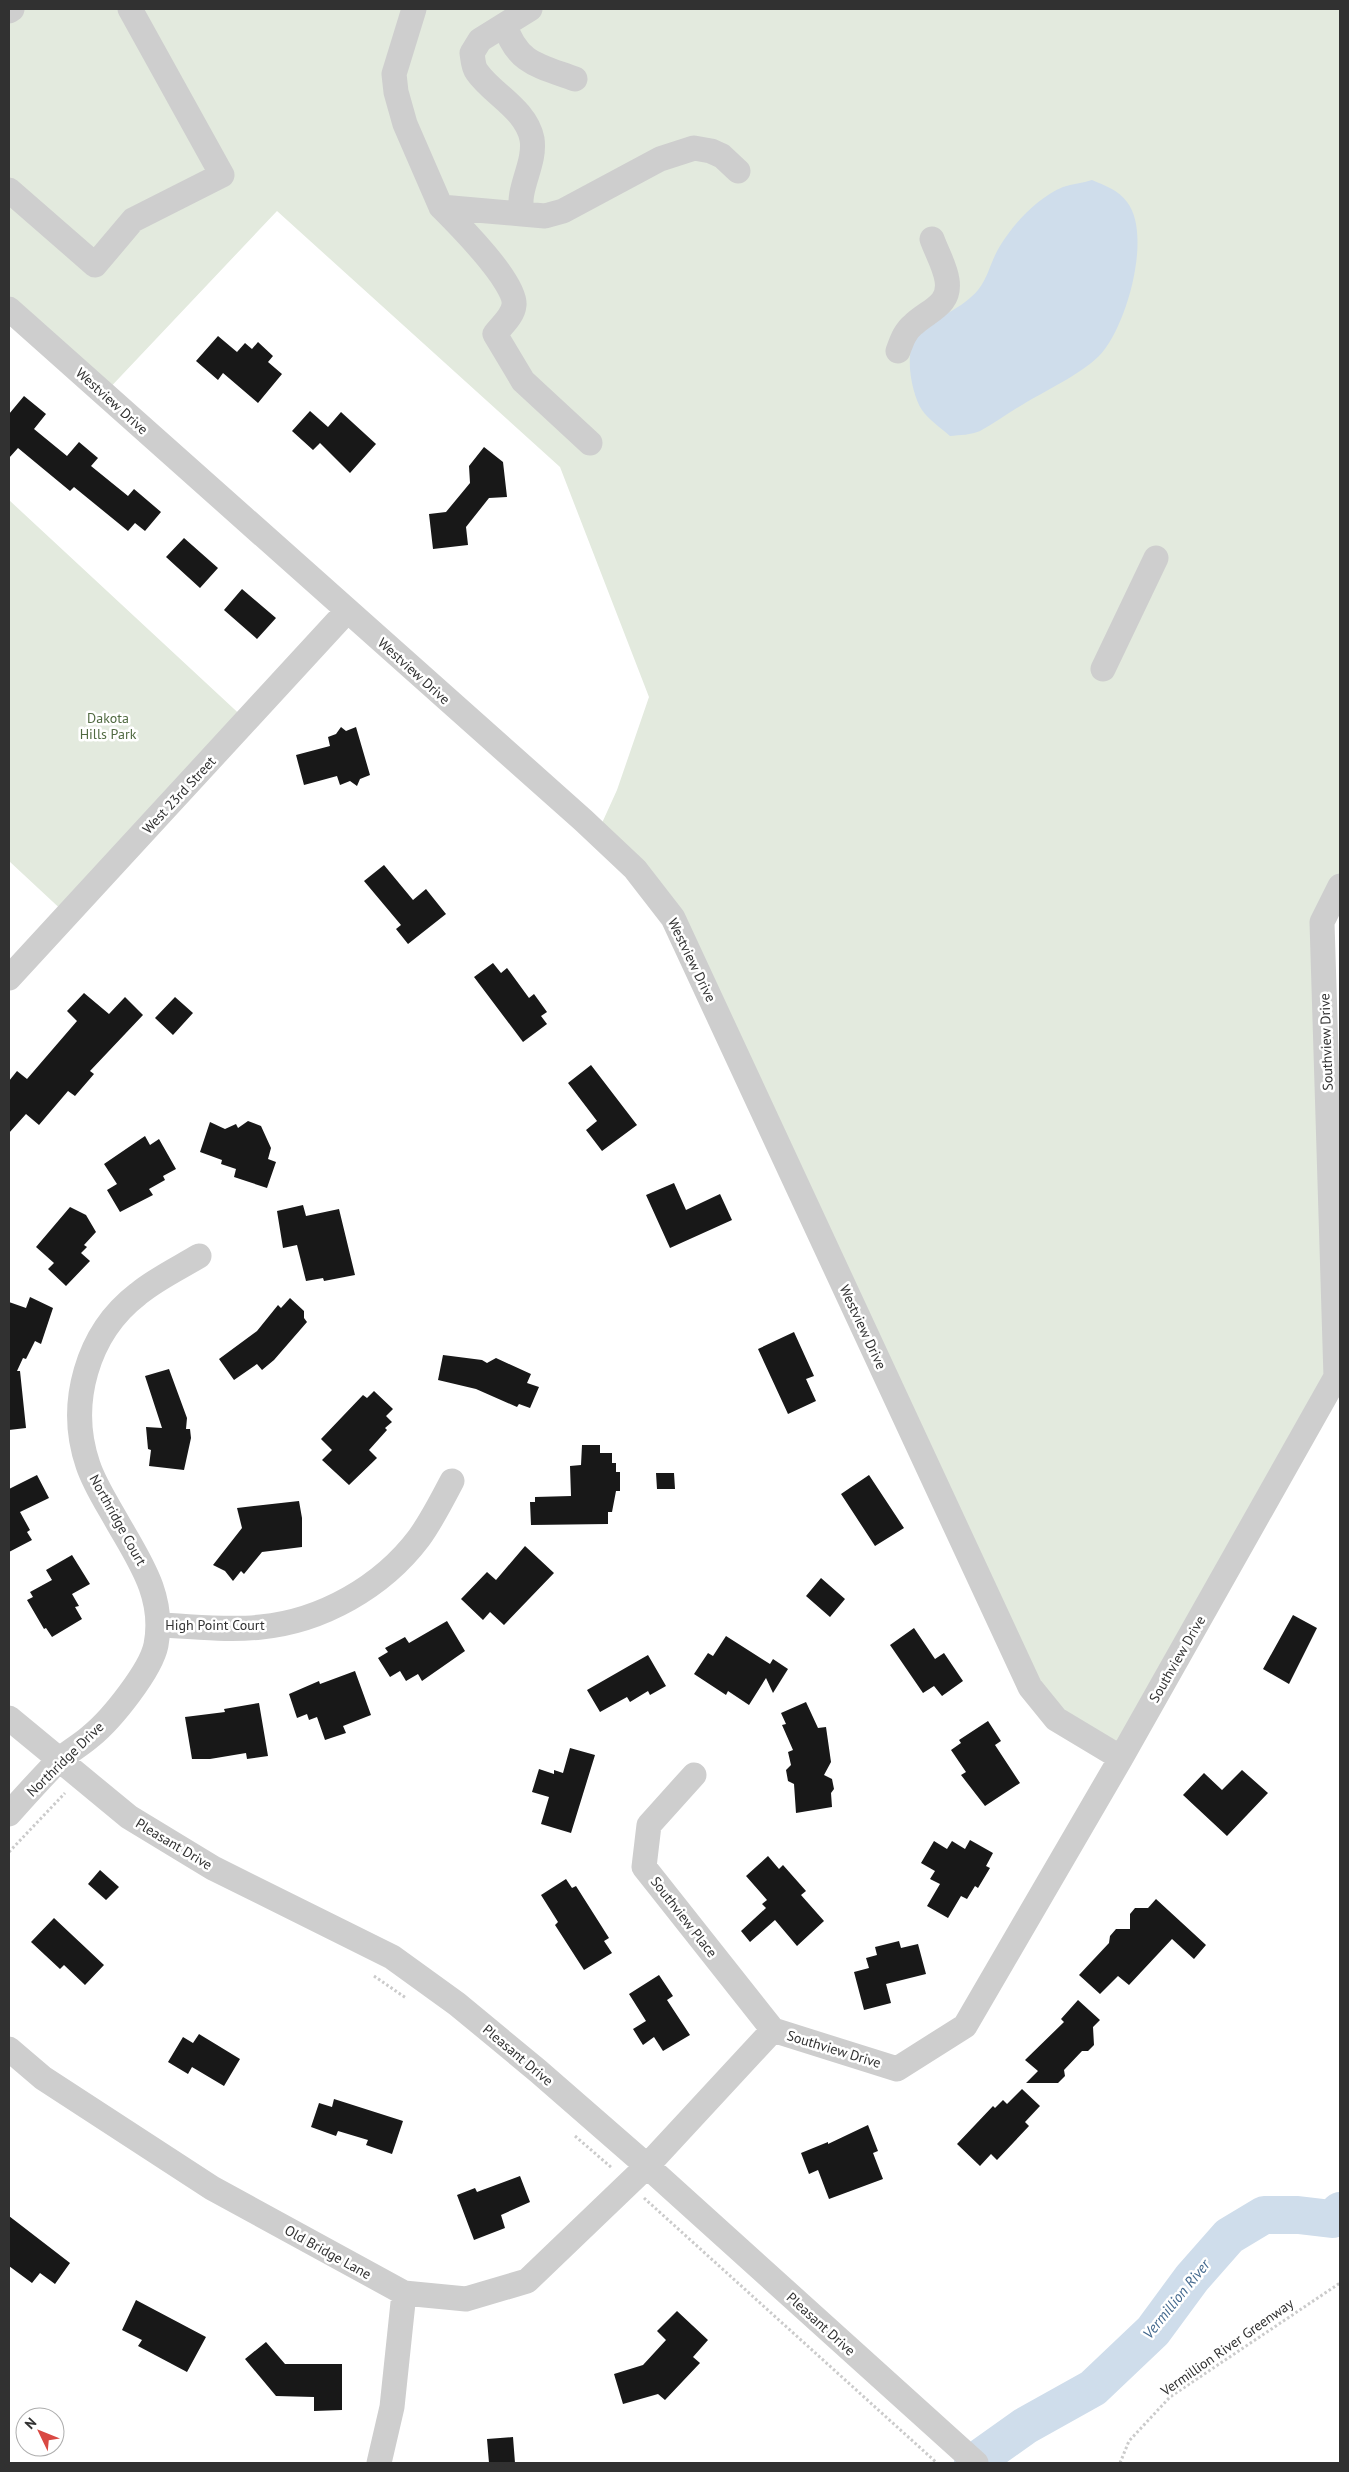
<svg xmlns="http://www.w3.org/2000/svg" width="1349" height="2472" font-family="'PT Sans',sans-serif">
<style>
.green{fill:#e3eade}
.water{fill:#cfddeb}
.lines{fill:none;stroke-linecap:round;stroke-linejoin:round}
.river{stroke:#cfddeb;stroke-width:38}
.building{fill:#181818}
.path{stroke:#cbcbcb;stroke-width:3;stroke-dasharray:2.5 2.5;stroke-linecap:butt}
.minor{stroke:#cecece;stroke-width:25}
.labels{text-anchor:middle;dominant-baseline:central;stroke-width:5;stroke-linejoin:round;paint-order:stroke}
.street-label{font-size:14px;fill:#313131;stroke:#fff}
.park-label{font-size:14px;fill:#506a41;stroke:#fff}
.water-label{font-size:15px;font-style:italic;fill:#44698e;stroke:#fff}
</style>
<rect width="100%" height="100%" fill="#fff"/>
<path class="green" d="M 9,9 L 1340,9 L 1340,886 L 1322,923 L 1336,1377 L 1121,1758 L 1056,1719 L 673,918 L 597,834 L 617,790 L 649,697 L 560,467 L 277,211 L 104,394 L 9,309 Z
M 9,500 L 247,721 L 67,915 L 9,861 Z"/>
<path class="water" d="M 1092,180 C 1106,186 1118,190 1127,202 C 1153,235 1126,329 1099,356 C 1081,374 1045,391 1022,405 C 1008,413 994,424 980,431 C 971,435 960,435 950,436 C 941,428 929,420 922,410 C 911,393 902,347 920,331 C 938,316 962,309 978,290 C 989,276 991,260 1000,246 C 1014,223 1037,198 1063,187 C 1072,184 1083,183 1092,180 Z"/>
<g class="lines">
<path class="river" d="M 973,2463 L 1025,2426 L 1093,2388 L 1153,2331 L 1192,2278 L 1229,2236 L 1264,2215 L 1298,2215 L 1332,2219 L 1340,2211"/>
</g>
<path class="building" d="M 218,336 L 237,352 L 245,343 L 252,349 L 258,342 L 273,356 L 268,362 L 282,374 L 258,403 L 223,373 L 218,380 L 196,361 Z
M 24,396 L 46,414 L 34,429 L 67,456 L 79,442 L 98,458 L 91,466 L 128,496 L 134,489 L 161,512 L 145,531 L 135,523 L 128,531 L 74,487 L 70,491 L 18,448 L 9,458 L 9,414 Z
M 310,411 L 328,427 L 341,412 L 376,444 L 350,473 L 320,443 L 313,450 L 292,431 Z
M 484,447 L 503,462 L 507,497 L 489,498 L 466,527 L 468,545 L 433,549 L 429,514 L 446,512 L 470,483 L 469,466 Z
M 184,538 L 218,568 L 200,588 L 166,557 Z
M 242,589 L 276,618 L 257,639 L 224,610 Z
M 341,727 L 346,731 L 356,727 L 370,775 L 360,779 L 357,786 L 350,781 L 340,785 L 337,776 L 304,785 L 296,755 L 330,746 L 328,737 L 336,734 Z
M 384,865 L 413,900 L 426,889 L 446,914 L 408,944 L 396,929 L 401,925 L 364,881 Z
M 493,963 L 501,973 L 507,968 L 529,998 L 534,994 L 547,1012 L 541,1016 L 547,1024 L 523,1042 L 474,977 Z
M 84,993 L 109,1014 L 125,997 L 143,1015 L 90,1071 L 94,1074 L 75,1096 L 68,1091 L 39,1125 L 26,1114 L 9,1133 L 9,1081 L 17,1071 L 27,1079 L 77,1021 L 67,1011 Z
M 175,997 L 193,1013 L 173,1035 L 155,1018 Z
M 591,1065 L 637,1125 L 602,1151 L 586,1130 L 597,1121 L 568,1083 Z
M 248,1121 L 261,1126 L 271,1148 L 268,1159 L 276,1162 L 267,1188 L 234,1177 L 236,1169 L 221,1164 L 222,1160 L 200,1152 L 210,1122 L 225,1129 L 236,1124 L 238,1128 Z
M 145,1136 L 150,1145 L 159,1139 L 176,1169 L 163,1176 L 165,1180 L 149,1189 L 153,1195 L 120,1212 L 107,1190 L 117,1184 L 104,1164 Z
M 674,1183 L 686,1210 L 720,1194 L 732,1220 L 670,1248 L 646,1195 Z
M 303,1205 L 306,1216 L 339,1209 L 355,1275 L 324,1281 L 323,1278 L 306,1281 L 297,1245 L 283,1248 L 277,1211 Z
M 70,1207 L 86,1215 L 96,1232 L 84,1245 L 87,1247 L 81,1253 L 90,1261 L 66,1286 L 48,1269 L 54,1263 L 36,1247 Z
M 30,1297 L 53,1308 L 41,1344 L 35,1341 L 26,1359 L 23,1358 L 17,1371 L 20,1371 L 26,1428 L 9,1430 L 9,1302 L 26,1308 Z
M 290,1298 L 304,1311 L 304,1318 L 307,1322 L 274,1360 L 262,1370 L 257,1364 L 234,1380 L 219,1359 L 257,1331 L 278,1305 L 281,1308 Z
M 794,1332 L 814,1376 L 806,1379 L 816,1401 L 788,1414 L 758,1349 Z
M 443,1355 L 482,1360 L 487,1363 L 496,1358 L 531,1374 L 527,1383 L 539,1387 L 530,1408 L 519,1404 L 517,1407 L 476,1389 L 438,1380 Z
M 169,1369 L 187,1418 L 186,1429 L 190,1429 L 191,1438 L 184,1470 L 149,1466 L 151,1450 L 148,1449 L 146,1427 L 162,1428 L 145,1376 Z
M 374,1391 L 393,1409 L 386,1416 L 392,1422 L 385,1428 L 387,1430 L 369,1450 L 377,1458 L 349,1485 L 322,1460 L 332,1450 L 321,1439 L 363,1395 L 367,1398 Z
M 582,1445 L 600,1445 L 600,1453 L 612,1453 L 612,1463 L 616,1463 L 616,1472 L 620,1472 L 620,1491 L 616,1491 L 612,1512 L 608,1512 L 608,1524 L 531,1525 L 530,1502 L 535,1502 L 535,1497 L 571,1496 L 570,1466 L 581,1465 Z
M 656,1473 L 674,1473 L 675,1489 L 657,1489 Z
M 37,1475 L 49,1498 L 20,1512 L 30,1530 L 27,1532 L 32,1540 L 9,1552 L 9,1489 Z
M 869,1475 L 904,1528 L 875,1546 L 841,1494 Z
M 299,1501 L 302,1518 L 302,1547 L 262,1552 L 244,1574 L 241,1571 L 233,1581 L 225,1571 L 213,1565 L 242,1528 L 237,1508 Z
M 525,1546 L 554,1573 L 504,1625 L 490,1612 L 483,1620 L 461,1599 L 487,1572 L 496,1580 Z
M 72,1555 L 90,1584 L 72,1594 L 79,1606 L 75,1607 L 82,1619 L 52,1637 L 46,1628 L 44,1629 L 27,1600 L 33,1597 L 30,1592 L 52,1580 L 46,1570 Z
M 821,1578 L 845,1599 L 830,1617 L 806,1596 Z
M 1293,1615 L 1317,1628 L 1289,1684 L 1263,1669 Z
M 447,1621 L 465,1651 L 422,1681 L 418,1674 L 406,1681 L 400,1671 L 390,1677 L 378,1658 L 388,1652 L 385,1648 L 405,1637 L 409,1643 Z
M 914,1628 L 935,1659 L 944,1653 L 963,1681 L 942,1696 L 934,1686 L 923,1693 L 890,1645 Z
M 726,1636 L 770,1664 L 773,1659 L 788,1669 L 773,1693 L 766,1678 L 749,1705 L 728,1691 L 726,1695 L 694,1674 L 708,1653 L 713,1656 Z
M 648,1655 L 666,1686 L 650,1695 L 648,1691 L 630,1702 L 627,1697 L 600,1712 L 587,1690 Z
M 355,1671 L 371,1715 L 343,1726 L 346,1733 L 325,1740 L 317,1717 L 309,1720 L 307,1714 L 297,1718 L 289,1694 L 319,1681 L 320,1684 Z
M 806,1702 L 818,1728 L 826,1727 L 831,1762 L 824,1775 L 832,1779 L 834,1789 L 831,1793 L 832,1807 L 796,1813 L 794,1784 L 788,1781 L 786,1770 L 791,1765 L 788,1752 L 793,1750 L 782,1725 L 786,1724 L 781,1713 Z
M 259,1703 L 268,1756 L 247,1759 L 246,1753 L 210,1759 L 192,1759 L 185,1717 L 225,1712 L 224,1709 Z
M 988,1721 L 1001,1741 L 995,1745 L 1020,1783 L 985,1806 L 961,1775 L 966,1772 L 951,1750 L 961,1743 L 959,1740 Z
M 570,1748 L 595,1755 L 571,1833 L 541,1824 L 549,1797 L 532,1792 L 539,1769 L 554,1774 L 554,1770 L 563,1773 Z
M 1242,1770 L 1268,1793 L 1227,1836 L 1183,1795 L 1204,1773 L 1222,1790 Z
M 970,1840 L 993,1853 L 986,1866 L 990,1868 L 978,1888 L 975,1886 L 967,1899 L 961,1896 L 948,1918 L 927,1906 L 940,1884 L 930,1879 L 935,1871 L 921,1863 L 934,1841 L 947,1849 L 952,1841 L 965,1849 Z
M 768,1856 L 779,1869 L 783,1865 L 806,1891 L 801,1895 L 824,1921 L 797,1946 L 775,1920 L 750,1942 L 741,1931 L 766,1908 L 762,1904 L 767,1900 L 746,1876 Z
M 100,1870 L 119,1887 L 106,1900 L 88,1884 Z
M 566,1879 L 572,1888 L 576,1886 L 609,1938 L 604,1941 L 612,1953 L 584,1970 L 555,1925 L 558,1922 L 541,1895 Z
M 1156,1899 L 1206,1945 L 1194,1959 L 1172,1939 L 1129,1985 L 1118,1976 L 1100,1994 L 1079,1975 L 1109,1943 L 1110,1936 L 1116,1929 L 1130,1929 L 1130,1914 L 1135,1908 L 1148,1908 Z
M 54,1918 L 104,1965 L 85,1985 L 64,1965 L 60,1969 L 31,1942 Z
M 899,1941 L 901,1948 L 918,1944 L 926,1974 L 886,1984 L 891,2003 L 864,2010 L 854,1972 L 869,1968 L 866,1958 L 877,1955 L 875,1947 Z
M 659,1975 L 673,1996 L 667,2000 L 690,2035 L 663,2051 L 654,2037 L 643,2045 L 633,2029 L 646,2021 L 629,1994 Z
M 1078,2000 L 1100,2020 L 1093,2027 L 1094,2045 L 1088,2051 L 1082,2051 L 1064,2070 L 1065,2076 L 1058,2083 L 1026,2083 L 1038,2071 L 1025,2060 L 1064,2022 L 1061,2019 Z
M 199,2034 L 240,2059 L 224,2086 L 192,2067 L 188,2074 L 168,2062 L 183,2037 L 193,2043 Z
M 1022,2089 L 1040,2106 L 1025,2122 L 1029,2126 L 997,2160 L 991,2154 L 980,2166 L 957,2144 L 993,2106 L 995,2108 L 1003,2100 L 1007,2104 Z
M 334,2099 L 403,2121 L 392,2154 L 366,2145 L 368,2140 L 338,2131 L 336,2136 L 311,2127 L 319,2103 L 332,2107 Z
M 868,2125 L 878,2151 L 873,2153 L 883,2179 L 829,2199 L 818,2170 L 809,2174 L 801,2153 L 828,2142 L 828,2144 Z
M 520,2176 L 530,2202 L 501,2215 L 505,2228 L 474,2240 L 457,2195 L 475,2188 L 477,2192 Z
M 9,2216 L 70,2263 L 55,2284 L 40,2273 L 32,2283 L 9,2266 Z
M 136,2300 L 206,2337 L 187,2372 L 138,2346 L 142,2340 L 122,2330 Z
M 677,2311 L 708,2340 L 693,2357 L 700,2363 L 665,2400 L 658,2394 L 623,2404 L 614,2374 L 643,2365 L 666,2340 L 657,2331 Z
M 266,2342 L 285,2364 L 342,2364 L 342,2410 L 314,2411 L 314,2397 L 276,2396 L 245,2359 Z
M 513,2437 L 515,2463 L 489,2463 L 487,2439 Z"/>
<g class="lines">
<path class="path" d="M 9,1852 L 65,1793
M 374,1976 L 406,1998
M 575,2136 L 612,2168
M 644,2198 L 937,2463
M 1120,2463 L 1129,2441 L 1170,2397 L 1340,2283"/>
<path class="minor" d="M 414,9 L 394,74 L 396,92 L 405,124 L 441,207
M 530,9 L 480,40 L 472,53 C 473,59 473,67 477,72 C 492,94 526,109 532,139 C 536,165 516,188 522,214 L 545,216 L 563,211 L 660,159 L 694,148 L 711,151 L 722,156 L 738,171
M 9,11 L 12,9
M 505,25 C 517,64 540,66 575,79
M 9,190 L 95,265 L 133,220 L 222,175 L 130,9
M 522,214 L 441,207 C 457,223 517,283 514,305 C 513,316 502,325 495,334 L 523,381 L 590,443
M 9,309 L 583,820 L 635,869 L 673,918 L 1030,1687 L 1056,1719 L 1121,1758
M 898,351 C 902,340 905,331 914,324 C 929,310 951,305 947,280 C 945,266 937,253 932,239
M 1103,669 L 1156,558
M 9,978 L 347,611
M 158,1625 C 191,1626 227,1631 261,1627 C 322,1621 382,1587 419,1538 C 432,1520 442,1500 452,1481
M 9,1718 L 129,1817 L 213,1868 L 392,1957 L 457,2004 L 538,2071 L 647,2166 L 976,2463
M 694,1775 L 649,1825 L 644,1867 L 773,2030
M 9,1814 C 25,1796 41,1778 58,1761 C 68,1752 81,1745 91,1736 C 112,1719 151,1670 156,1645 C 165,1598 141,1563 119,1525 C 108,1505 95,1486 88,1465 C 67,1404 87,1333 138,1294 C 156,1279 179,1268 199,1256
M 9,2049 L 43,2078 L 212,2188 L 404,2293 L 466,2299 L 527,2281 L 647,2166 L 773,2030 L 897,2069 L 965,2026 L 1121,1758 L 1336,1377 L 1322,922 L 1340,886
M 379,2463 L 392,2407 L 404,2293"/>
</g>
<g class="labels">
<g class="street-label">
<text transform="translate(112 401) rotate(42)">Westview Drive</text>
<text transform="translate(414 671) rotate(42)">Westview Drive</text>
<text transform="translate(179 795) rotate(-47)">West 23rd Street</text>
<text transform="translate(692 960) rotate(64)">Westview Drive</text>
<text transform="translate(1326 1042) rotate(-92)">Southview Drive</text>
<text transform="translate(863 1327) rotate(65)">Westview Drive</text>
<text transform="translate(118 1520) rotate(61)">Northridge Court</text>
<text x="215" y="1625">High Point Court</text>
<text transform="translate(1177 1659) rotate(-60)">Southview Drive</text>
<text transform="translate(65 1759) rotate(-44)">Northridge Drive</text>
<text transform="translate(174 1844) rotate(31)">Pleasant Drive</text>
<text transform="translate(684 1917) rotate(52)">Southview Place</text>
<text transform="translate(834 2049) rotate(17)">Southview Drive</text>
<text transform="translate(518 2055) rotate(40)">Pleasant Drive</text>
<text transform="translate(328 2252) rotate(29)">Old Bridge Lane</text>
<text transform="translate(821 2324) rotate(42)">Pleasant Drive</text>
<text transform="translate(1227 2347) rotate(-35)">Vermillion River Greenway</text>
</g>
<g class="park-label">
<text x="108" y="718">Dakota<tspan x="108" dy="16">Hills Park</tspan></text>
</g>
<g class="water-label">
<text transform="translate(1176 2299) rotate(-51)">Vermillion River</text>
</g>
</g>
<rect width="1349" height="2472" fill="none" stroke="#313131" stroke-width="20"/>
<g transform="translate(40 2432) rotate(313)"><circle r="24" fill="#ffffff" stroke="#adadad"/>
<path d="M0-4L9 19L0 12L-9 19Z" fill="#d94943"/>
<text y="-8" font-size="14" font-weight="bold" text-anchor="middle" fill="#313131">N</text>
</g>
</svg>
